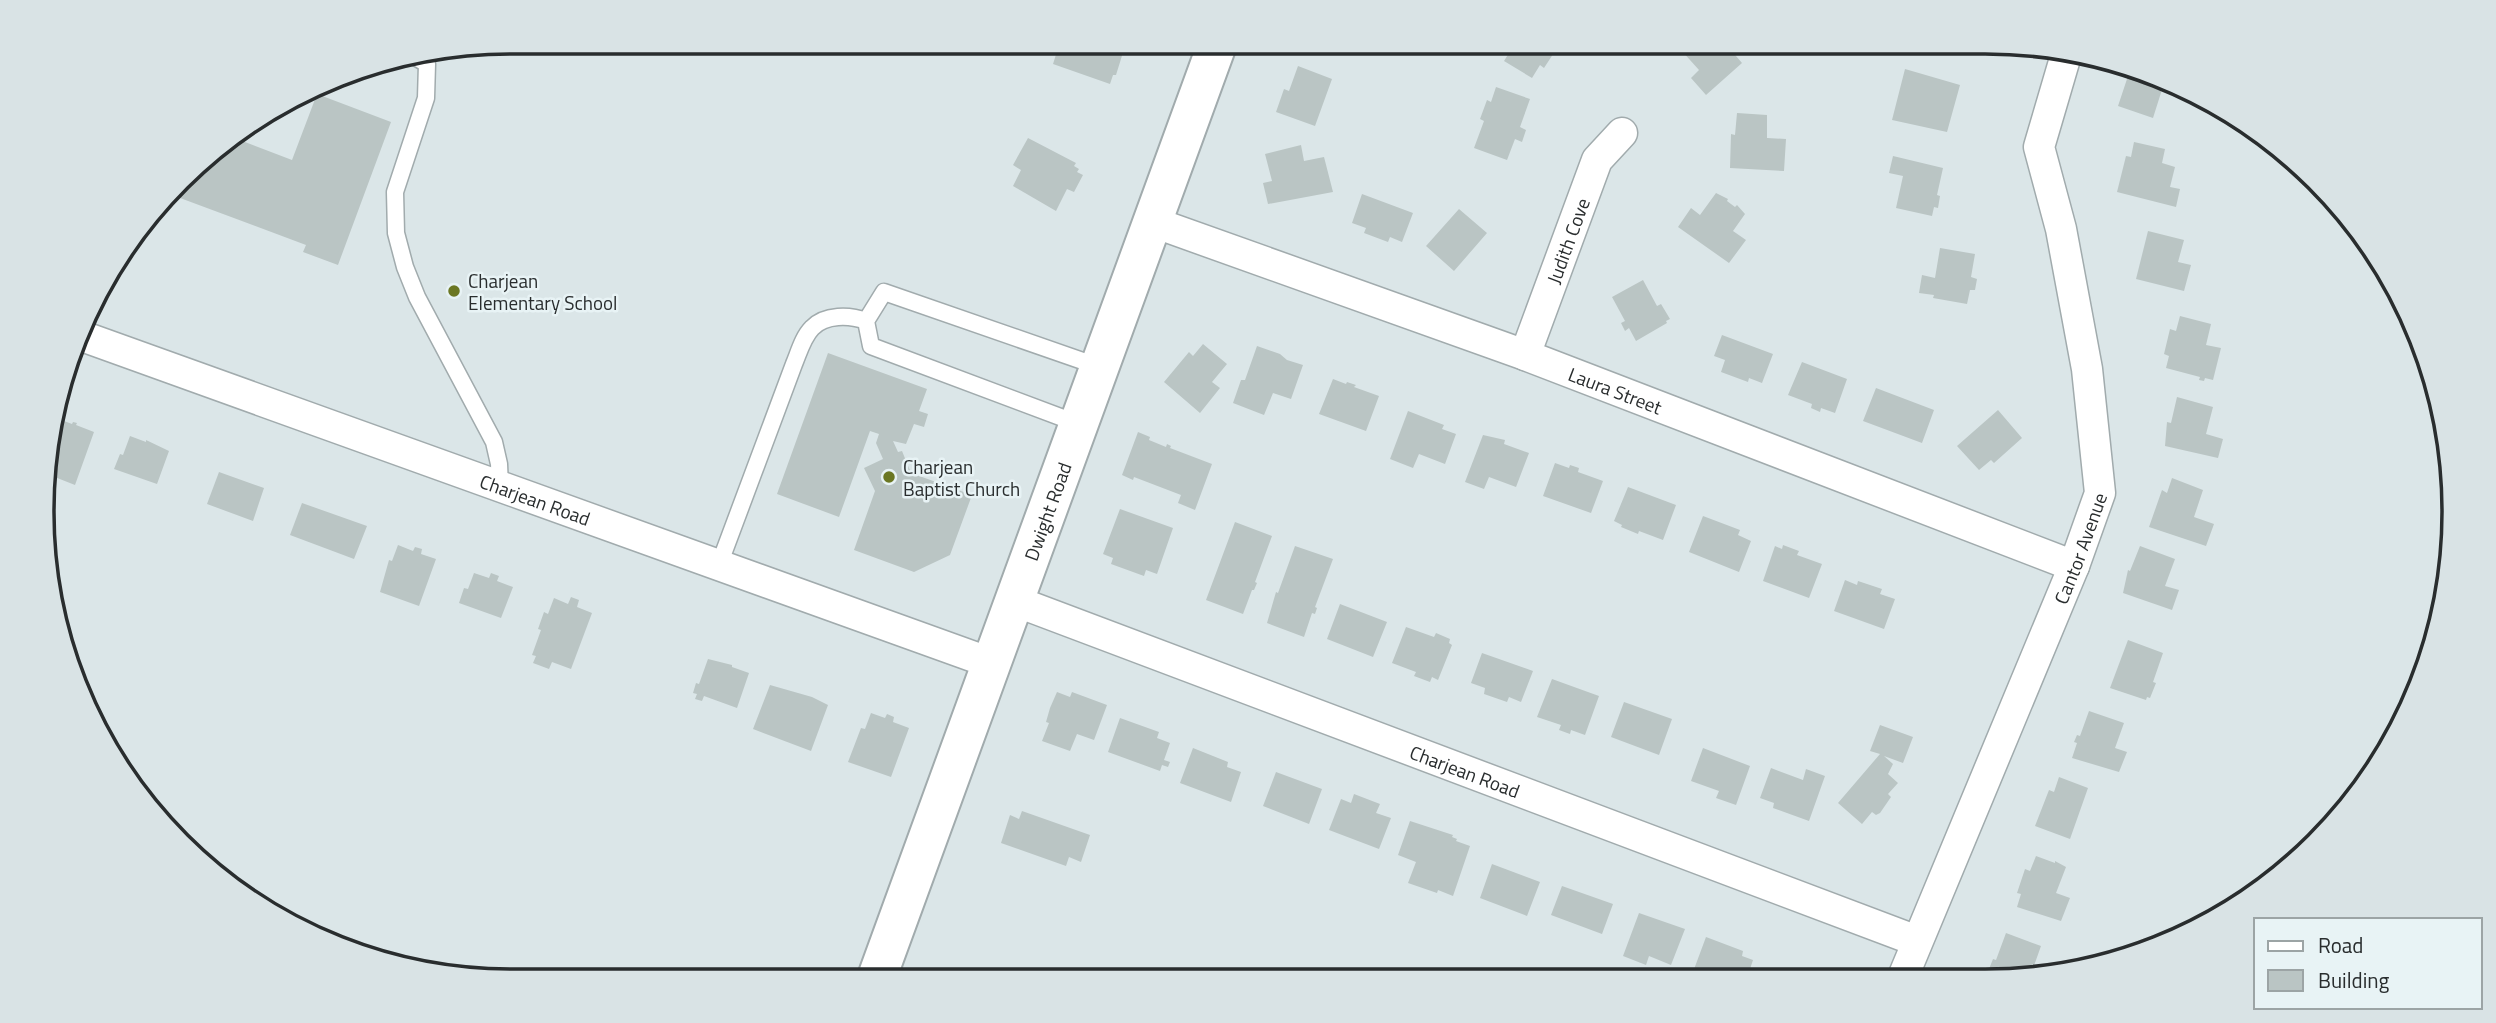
<svg xmlns="http://www.w3.org/2000/svg" width="2496" height="1023" font-family="'Titillium Web',sans-serif">
<style>
.building{fill:#bac5c4}
.lines{fill:none;stroke-linecap:round;stroke-linejoin:round}
.lane-casing{stroke:#a1abad;stroke-width:19}
.street-casing{stroke:#a1abad;stroke-width:33}
.secondary-casing{stroke:#a1abad;stroke-width:42}
.lane{stroke:#fff;stroke-width:16}
.street{stroke:#fff;stroke-width:30}
.secondary{stroke:#fff;stroke-width:38}
.poi-dot{fill:#6b7723;stroke:#e8f3f5;stroke-width:2.5}
.labels{text-anchor:middle;dominant-baseline:central;stroke-width:5;stroke-linejoin:round;paint-order:stroke}
.street-label{font-size:19px;fill:#292d2e;stroke:#e8f3f5}
.poi-label{font-size:19px;fill:#292d2e;stroke:#e8f3f5;text-anchor:start}
.rim{fill:none;stroke:#292d2e;stroke-width:3.5}
</style>
<rect width="100%" height="100%" fill="#dbe6e8"/>
<path class="building" d="M 1060,42 L 1123,42 L 1122,44 L 1125,46 L 1116,75 L 1113,75 L 1110,84 L 1053,64 Z
M 1516,42 L 1561,42 L 1544,68 L 1540,65 L 1532,78 L 1504,61 Z
M 1690,42 L 1724,42 L 1742,63 L 1706,95 L 1691,78 L 1699,70 L 1681,50 Z
M 1298,66 L 1332,79 L 1315,126 L 1276,112 L 1284,89 L 1289,91 Z
M 2131,66 L 2165,80 L 2153,118 L 2118,106 L 2128,76 L 2126,75 L 2128,67 Z
M 1905,69 L 1960,85 L 1947,132 L 1892,120 Z
M 1496,87 L 1530,99 L 1520,127 L 1526,130 L 1522,142 L 1515,139 L 1507,160 L 1474,148 L 1484,121 L 1480,119 L 1487,100 L 1491,102 Z
M 317,94 L 391,122 L 338,265 L 303,252 L 306,245 L 172,195 L 202,158 L 232,137 L 292,160 Z
M 1737,113 L 1767,115 L 1767,138 L 1786,139 L 1784,171 L 1730,168 L 1731,134 L 1735,135 Z
M 1028,138 L 1076,163 L 1074,166 L 1079,169 L 1077,172 L 1083,175 L 1074,192 L 1067,189 L 1056,211 L 1013,186 L 1021,170 L 1013,165 Z
M 2134,142 L 2165,149 L 2162,163 L 2175,167 L 2170,187 L 2180,189 L 2176,207 L 2117,192 L 2126,156 L 2131,157 Z
M 1301,145 L 1304,161 L 1324,157 L 1333,192 L 1268,204 L 1263,183 L 1272,181 L 1265,154 Z
M 1893,156 L 1943,168 L 1937,195 L 1940,196 L 1938,208 L 1934,207 L 1932,216 L 1896,208 L 1903,176 L 1889,173 Z
M 1716,193 L 1728,199 L 1727,201 L 1735,207 L 1737,205 L 1745,214 L 1733,231 L 1746,240 L 1729,263 L 1678,227 L 1691,208 L 1700,215 Z
M 1362,194 L 1413,213 L 1402,242 L 1390,237 L 1388,242 L 1364,233 L 1366,228 L 1352,223 Z
M 1459,209 L 1487,233 L 1454,271 L 1426,246 Z
M 2148,231 L 2184,240 L 2178,262 L 2191,265 L 2184,291 L 2136,279 Z
M 1940,248 L 1975,254 L 1971,277 L 1977,279 L 1975,290 L 1970,290 L 1967,304 L 1933,298 L 1934,295 L 1919,293 L 1922,275 L 1935,278 Z
M 1643,280 L 1657,306 L 1661,304 L 1670,319 L 1666,321 L 1667,323 L 1636,341 L 1629,328 L 1625,331 L 1621,323 L 1625,321 L 1612,297 Z
M 2180,316 L 2211,324 L 2206,345 L 2221,348 L 2213,380 L 2205,378 L 2204,381 L 2199,380 L 2200,377 L 2166,368 L 2169,356 L 2164,354 L 2170,329 L 2176,331 Z
M 1722,335 L 1773,354 L 1762,383 L 1749,378 L 1748,382 L 1721,372 L 1725,360 L 1714,356 Z
M 1203,344 L 1227,364 L 1212,382 L 1220,388 L 1200,413 L 1164,382 L 1189,352 L 1193,356 Z
M 1257,346 L 1280,354 L 1287,360 L 1303,365 L 1291,399 L 1273,393 L 1264,415 L 1233,403 L 1241,380 L 1245,380 Z
M 828,353 L 927,389 L 919,411 L 928,414 L 924,427 L 914,424 L 906,444 L 893,441 L 898,452 L 902,451 L 911,473 L 972,495 L 950,555 L 914,572 L 854,550 L 875,491 L 864,468 L 883,459 L 876,443 L 879,434 L 870,431 L 839,517 L 777,494 Z
M 1802,362 L 1847,379 L 1835,413 L 1821,408 L 1820,412 L 1811,408 L 1812,404 L 1788,395 Z
M 1333,379 L 1346,384 L 1347,382 L 1356,385 L 1354,387 L 1379,396 L 1366,431 L 1319,414 Z
M 1876,388 L 1934,410 L 1922,443 L 1863,421 Z
M 2177,397 L 2213,407 L 2206,434 L 2223,439 L 2218,458 L 2165,446 L 2167,422 L 2171,423 Z
M 1998,410 L 2022,438 L 1994,463 L 1991,460 L 1979,470 L 1957,446 Z
M 1408,411 L 1444,425 L 1442,429 L 1456,434 L 1445,464 L 1419,454 L 1413,468 L 1390,459 Z
M 56,418 L 72,424 L 73,422 L 77,423 L 76,425 L 94,432 L 75,485 L 47,474 L 46,450 Z
M 1138,432 L 1150,437 L 1149,440 L 1166,447 L 1167,444 L 1171,446 L 1170,448 L 1212,464 L 1195,510 L 1178,503 L 1181,495 L 1134,477 L 1133,480 L 1122,475 Z
M 1483,435 L 1505,440 L 1504,444 L 1529,453 L 1516,487 L 1489,477 L 1484,489 L 1465,482 Z
M 130,436 L 146,442 L 146,440 L 169,451 L 157,484 L 114,469 L 120,454 L 123,455 Z
M 1555,463 L 1569,468 L 1570,465 L 1579,468 L 1578,472 L 1603,481 L 1591,513 L 1543,496 Z
M 219,472 L 264,488 L 253,521 L 207,504 Z
M 2172,478 L 2203,490 L 2194,517 L 2214,524 L 2206,546 L 2149,527 L 2162,490 L 2167,493 Z
M 1628,487 L 1676,505 L 1663,540 L 1639,531 L 1638,534 L 1621,527 L 1622,525 L 1614,521 Z
M 302,503 L 367,526 L 354,559 L 290,535 Z
M 1120,509 L 1173,528 L 1157,574 L 1146,570 L 1144,576 L 1111,564 L 1113,558 L 1103,554 Z
M 1703,516 L 1740,530 L 1738,535 L 1751,541 L 1739,572 L 1689,552 Z
M 1235,522 L 1272,536 L 1255,582 L 1257,583 L 1254,590 L 1252,590 L 1243,614 L 1206,600 Z
M 398,545 L 413,551 L 415,547 L 422,549 L 421,554 L 436,559 L 419,606 L 380,592 L 389,560 L 392,561 Z
M 1783,545 L 1799,551 L 1797,555 L 1822,564 L 1809,598 L 1763,581 L 1775,546 L 1782,549 Z
M 1295,546 L 1333,559 L 1315,607 L 1317,608 L 1315,614 L 1312,613 L 1304,637 L 1267,623 L 1276,592 L 1278,593 Z
M 2140,546 L 2175,559 L 2165,586 L 2179,590 L 2172,610 L 2123,593 L 2128,570 L 2130,571 Z
M 474,573 L 489,578 L 491,573 L 499,576 L 497,581 L 513,587 L 501,618 L 459,603 L 464,588 L 468,589 Z
M 1845,580 L 1857,585 L 1858,581 L 1882,589 L 1880,594 L 1895,599 L 1884,629 L 1834,611 Z
M 571,597 L 579,600 L 577,607 L 592,613 L 571,669 L 552,662 L 549,669 L 533,663 L 536,656 L 532,655 L 541,630 L 538,629 L 544,612 L 548,614 L 554,598 L 568,604 Z
M 1340,604 L 1387,622 L 1373,657 L 1327,639 Z
M 1406,627 L 1434,637 L 1436,633 L 1450,639 L 1449,643 L 1452,645 L 1438,680 L 1432,677 L 1430,682 L 1414,676 L 1416,672 L 1392,663 Z
M 2128,640 L 2163,653 L 2153,682 L 2156,683 L 2150,698 L 2147,697 L 2146,700 L 2110,688 Z
M 1482,653 L 1533,671 L 1521,702 L 1509,697 L 1507,702 L 1484,694 L 1485,688 L 1471,683 Z
M 708,659 L 732,665 L 732,667 L 749,673 L 737,708 L 704,696 L 702,701 L 695,699 L 697,694 L 693,693 L 696,683 L 699,684 Z
M 1552,679 L 1599,696 L 1585,735 L 1571,730 L 1570,734 L 1559,730 L 1561,725 L 1537,717 Z
M 770,685 L 812,697 L 828,705 L 811,751 L 753,729 Z
M 1057,692 L 1070,697 L 1072,692 L 1107,705 L 1094,740 L 1077,734 L 1070,751 L 1042,741 L 1049,723 L 1046,722 L 1050,708 Z
M 1624,702 L 1672,719 L 1659,755 L 1611,737 Z
M 2089,711 L 2124,723 L 2115,748 L 2127,752 L 2119,772 L 2072,758 L 2077,743 L 2074,742 L 2077,735 L 2080,736 Z
M 871,713 L 885,718 L 887,714 L 894,717 L 893,722 L 909,728 L 891,777 L 848,762 L 861,728 L 865,729 Z
M 1120,718 L 1159,732 L 1157,738 L 1170,743 L 1164,760 L 1170,762 L 1168,767 L 1162,765 L 1160,771 L 1108,752 Z
M 1880,725 L 1913,737 L 1903,763 L 1884,756 L 1893,764 L 1888,774 L 1898,783 L 1888,794 L 1891,797 L 1880,813 L 1876,815 L 1872,812 L 1862,824 L 1838,803 L 1880,754 L 1870,751 Z
M 1193,748 L 1228,762 L 1227,767 L 1241,772 L 1231,802 L 1180,783 Z
M 1703,748 L 1750,766 L 1736,805 L 1716,798 L 1719,791 L 1691,781 Z
M 1771,768 L 1803,780 L 1806,769 L 1825,776 L 1809,821 L 1773,808 L 1774,803 L 1760,798 Z
M 1276,772 L 1322,789 L 1309,824 L 1263,806 Z
M 2059,777 L 2088,788 L 2070,839 L 2035,826 L 2049,790 L 2054,792 Z
M 1354,794 L 1380,804 L 1376,813 L 1391,818 L 1379,849 L 1329,830 L 1341,799 L 1351,803 Z
M 1022,811 L 1090,835 L 1081,862 L 1069,857 L 1066,866 L 1001,843 L 1010,815 L 1019,819 Z
M 1410,821 L 1453,835 L 1452,837 L 1457,839 L 1456,841 L 1470,846 L 1453,896 L 1438,890 L 1437,893 L 1408,883 L 1416,862 L 1398,855 Z
M 2036,856 L 2055,863 L 2055,861 L 2066,867 L 2056,893 L 2070,898 L 2061,921 L 2017,907 L 2021,894 L 2017,893 L 2025,869 L 2030,871 Z
M 1492,864 L 1540,882 L 1527,916 L 1480,898 Z
M 1562,886 L 1613,904 L 1602,934 L 1551,915 Z
M 1639,913 L 1685,929 L 1671,965 L 1649,956 L 1646,965 L 1623,956 Z
M 2006,933 L 2041,946 L 2030,977 L 1990,977 L 1987,974 L 1993,959 L 1996,960 Z
M 1706,937 L 1743,951 L 1742,956 L 1753,960 L 1747,978 L 1707,978 L 1693,972 Z"/>
<g class="lines">
<defs>
<path id="lane" d="M 417,58 L 427,64 L 426,98 L 395,192 L 396,233 L 405,267 L 417,297 L 494,442 L 499,464 L 500,487
M 866,321 L 884,292 L 1100,367
M 719,565 L 794,364 C 799,352 803,337 812,328 C 825,314 850,315 866,321 L 871,346 L 1079,424"/>
<g id="street">
<path id="s1" d="M 1153,222 L 1525,355 L 2074,566"/>
<path id="s2" d="M 79,335 L 991,663"/>
<path id="s3" d="M 1525,355 L 1597,160 L 1622,133"/>
<path id="s4" d="M 1015,601 L 1917,941"/>
<path id="s5" d="M 1903,977 L 2074,566 L 2100,493 L 2087,369 L 2061,229 L 2039,147 L 2066,55"/>
</g>
<g id="secondary">
<path id="s6" d="M 876,980 L 1218,42"/>
</g>
</defs>
<use href="#lane" class="lane-casing"/>
<use href="#street" class="street-casing"/>
<use href="#secondary" class="secondary-casing"/>
<use href="#lane" class="lane"/>
<use href="#street" class="street"/>
<use href="#secondary" class="secondary"/>
</g>
<g class="poi-dot">
<circle cx="454" cy="291" r="7"/>
<circle cx="889" cy="477" r="7"/>
</g>
<g class="labels">
<g class="street-label">
<text stroke="none"><textPath href="#s3" startOffset="122">Judith Cove</textPath></text>
<text stroke="none"><textPath href="#s1" startOffset="492">Laura Street</textPath></text>
<text stroke="none"><textPath href="#s2" startOffset="485">Charjean Road</textPath></text>
<text stroke="none"><textPath href="#s6" startOffset="499">Dwight Road</textPath></text>
<text stroke="none"><textPath href="#s5" startOffset="464">Cantor Avenue</textPath></text>
<text stroke="none"><textPath href="#s4" startOffset="481">Charjean Road</textPath></text>
</g>
<g class="poi-label">
<text x="468" y="280">Charjean<tspan x="468" dy="22">Elementary School</tspan></text>
<text x="903" y="466">Charjean<tspan x="903" dy="22">Baptist Church</tspan></text>
</g>
</g>
<path d="M0 0H2496V1023H0ZM511 54H1985A457 457 0 0 1 2442 511V512A457 457 0 0 1 1985 969H511A457 457 0 0 1 54 512V511A457 457 0 0 1 511 54Z" fill="#d9e3e5" fill-rule="evenodd"/>
<path class="rim" d="M511 54H1985A457 457 0 0 1 2442 511V512A457 457 0 0 1 1985 969H511A457 457 0 0 1 54 512V511A457 457 0 0 1 511 54Z"/>
<rect x="2254" y="918" width="228" height="91" fill="#e8f3f5" stroke="#9ca4a5" stroke-width="2"/>
<rect x="2268" y="941" width="35" height="10" fill="#ffffff" stroke="#9ca4a5" stroke-width="2"/>
<text x="2318" y="953" font-size="21" fill="#292d2e">Road</text>
<rect x="2268" y="970" width="35" height="21" fill="#bac5c4" stroke="#9ca4a5" stroke-width="2"/>
<text x="2318" y="988" font-size="21" fill="#292d2e">Building</text>
</svg>
